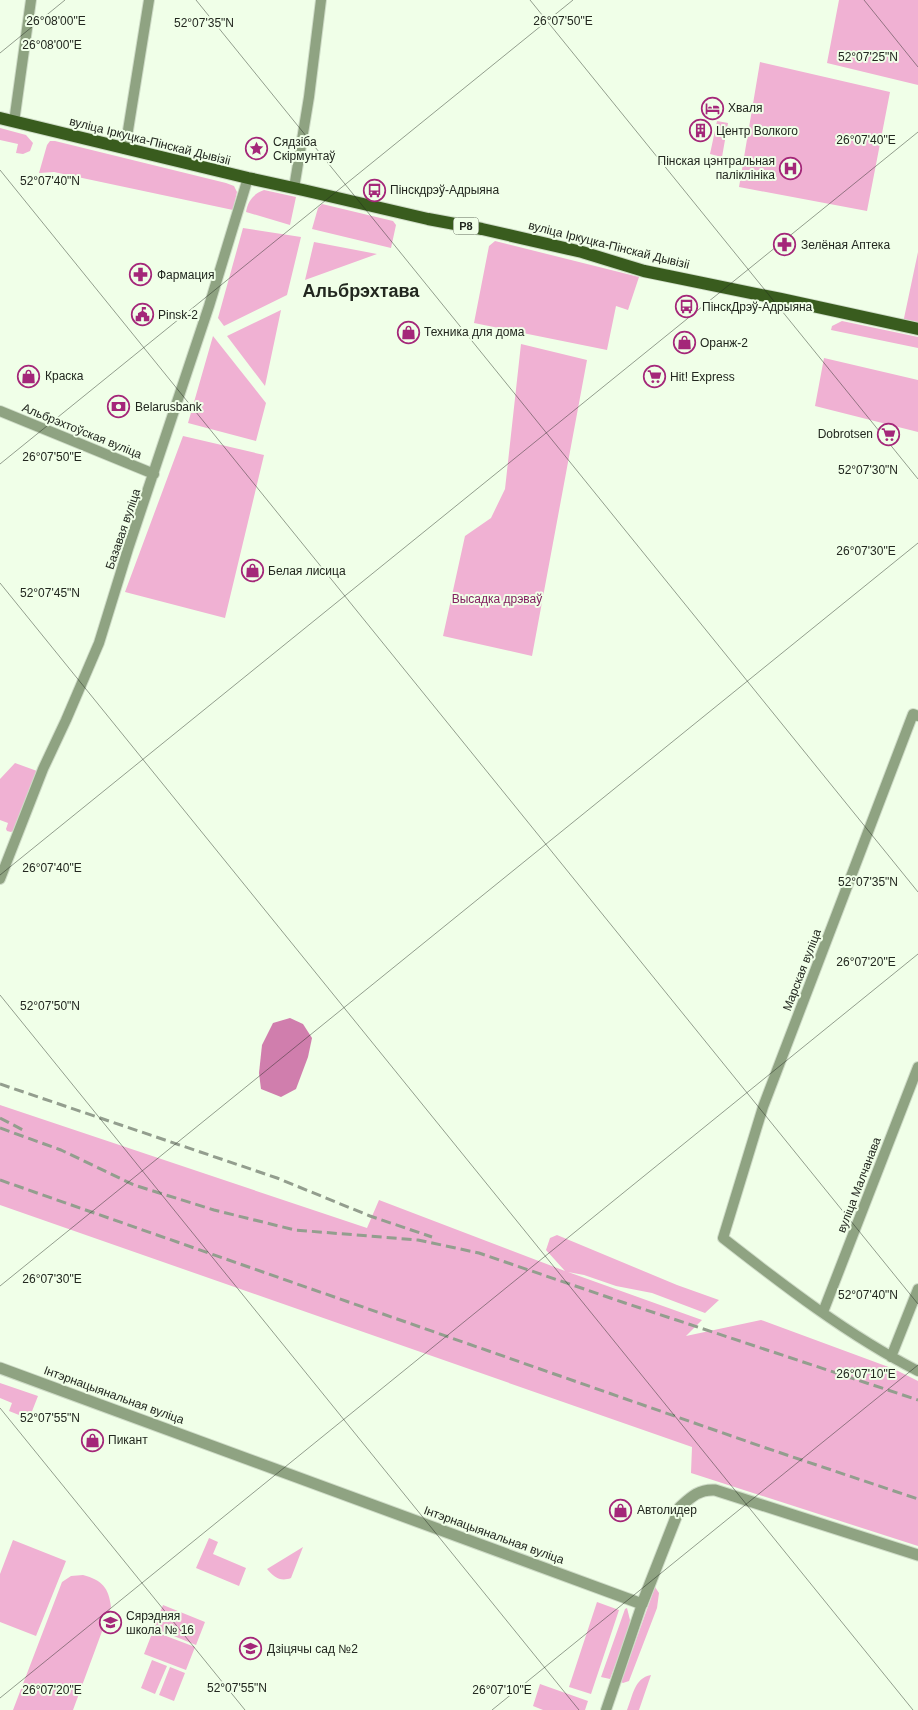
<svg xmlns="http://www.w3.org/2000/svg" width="918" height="1710" font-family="Helvetica,sans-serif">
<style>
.green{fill:#f0b1d3}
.water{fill:#d07ead}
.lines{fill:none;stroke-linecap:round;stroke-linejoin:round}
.minor-casing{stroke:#cfdcc8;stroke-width:12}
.tertiary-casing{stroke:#cfdcc8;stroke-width:13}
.primary-casing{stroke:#cfdcc8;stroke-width:14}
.minor{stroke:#8fa382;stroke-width:10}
.tertiary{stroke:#8fa382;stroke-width:11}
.primary{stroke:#395c1e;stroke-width:12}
.rail{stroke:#939e8e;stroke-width:3;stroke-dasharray:10 5;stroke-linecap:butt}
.ticks{fill:none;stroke:#22271f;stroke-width:1;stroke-opacity:0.45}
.labels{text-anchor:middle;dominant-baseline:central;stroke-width:4;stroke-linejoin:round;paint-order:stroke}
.shield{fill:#f0ffe8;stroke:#60685b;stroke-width:1}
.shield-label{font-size:11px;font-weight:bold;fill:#22271f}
.poi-label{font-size:12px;fill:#22271f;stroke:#f0ffe8;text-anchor:start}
.street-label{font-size:12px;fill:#22271f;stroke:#f0ffe8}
.park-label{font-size:12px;fill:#81205f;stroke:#f0ffe8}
.district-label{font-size:18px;font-weight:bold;fill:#22271f;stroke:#f0ffe8}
.ticks-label{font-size:12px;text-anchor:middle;fill:#22271f;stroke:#f0ffe8;stroke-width:4;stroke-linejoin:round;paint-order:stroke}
</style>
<rect width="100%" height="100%" fill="#f0ffe8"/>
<path class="green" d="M 839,0 L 918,0 L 918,85 L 827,63 Z
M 760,62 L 890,92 L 867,211 L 739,187 Z
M 717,121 L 728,123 L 722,157 L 710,154 Z
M 0,128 L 26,135 L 33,143 L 30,151 L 23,154 L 16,153 L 18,144 L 0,140 Z
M 50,141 L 55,141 L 226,183 L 234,186 L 237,192 L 233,210 L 54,172 L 39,173 L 47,145 Z
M 264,190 L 296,197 L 290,225 L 246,212 C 248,201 253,194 264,190 Z
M 322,204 L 393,221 L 396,225 L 391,248 L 312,229 L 318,208 Z
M 243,228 L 301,237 L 287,295 L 224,326 L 218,318 Z
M 495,241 L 639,277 L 628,310 L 616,306 L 607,350 L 474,323 L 489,246 Z
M 314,242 L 377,254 L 305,280 Z
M 918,252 L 918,326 L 903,323 Z
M 281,310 L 265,386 L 227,336 Z
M 842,321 L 918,337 L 918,348 L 831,330 L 832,326 Z
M 213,336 L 266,403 L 256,441 L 188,423 Z
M 521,344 L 587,360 L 532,656 L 443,636 L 465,536 L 491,518 L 505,489 Z
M 824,358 L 918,380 L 918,432 L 815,406 Z
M 183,436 L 264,455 L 225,618 L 125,592 Z
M 15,763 L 37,771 L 13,831 L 11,832 L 7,831 L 6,829 L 8,823 L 0,820 L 0,779 Z
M 0,1105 L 367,1228 L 379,1200 L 565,1271 L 546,1250 L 550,1238 L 557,1235 L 677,1285 L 719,1300 L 705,1313 L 652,1293 L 616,1286 L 584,1275 L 568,1272 L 702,1320 L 686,1336 L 761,1320 L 894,1369 L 918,1381 L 918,1546 L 691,1473 L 692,1447 L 0,1205 Z
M 0,1383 L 38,1396 L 29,1419 L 9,1411 L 12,1403 L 0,1398 Z
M 209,1538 L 218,1542 L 213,1554 L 246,1568 L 239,1586 L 196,1568 Z
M 13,1540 L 66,1561 L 36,1636 L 0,1622 L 0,1574 Z
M 303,1547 L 291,1578 C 280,1582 274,1577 267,1569 Z
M 83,1575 C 102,1580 109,1588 111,1607 L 73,1710 L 13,1710 L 62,1582 L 71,1576 Z
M 655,1587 L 659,1593 L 657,1608 L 629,1681 L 623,1683 L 621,1682 Z
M 597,1602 L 619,1610 L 591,1694 L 569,1687 Z
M 163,1605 L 205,1622 L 196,1645 L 154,1628 Z
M 627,1608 L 630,1620 L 629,1628 L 610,1679 L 601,1677 L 625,1609 Z
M 153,1631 L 195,1647 L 186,1670 L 144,1654 Z
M 152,1660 L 167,1666 L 155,1694 L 141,1688 Z
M 170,1667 L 185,1673 L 174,1701 L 159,1695 Z
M 651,1675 L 639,1710 L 627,1710 C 633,1696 634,1678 651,1675 Z
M 540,1684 L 588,1701 L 585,1710 L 543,1710 L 533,1706 Z"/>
<path class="water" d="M 290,1018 L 303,1024 L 312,1038 L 308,1057 L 296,1089 L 281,1097 L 261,1089 L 259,1073 L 262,1045 L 273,1023 Z"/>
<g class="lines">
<defs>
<path id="minor" d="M 14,122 L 31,0
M 125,149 L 149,0
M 294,188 L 309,97 L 321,0
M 0,411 L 154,474
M 918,716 L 913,714 L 763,1107 L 723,1238 C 783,1285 849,1336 918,1371
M 0,879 L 43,769 L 66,720 L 99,643 L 128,549 L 209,306 L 248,178
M 823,1312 L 918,1067
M 891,1357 L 918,1289
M 606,1710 L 642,1604"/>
<path id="tertiary" d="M 0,1368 L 642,1604 L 680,1507 C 691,1497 699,1489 715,1490 L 918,1555"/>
<path id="primary" d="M 0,118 L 248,178 L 303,190 L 428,219 L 482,229 L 582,252 L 644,271 L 781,299 L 918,329"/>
</defs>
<use href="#minor" class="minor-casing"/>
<use href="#tertiary" class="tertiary-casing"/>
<use href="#primary" class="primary-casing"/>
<use href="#minor" class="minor"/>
<use href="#tertiary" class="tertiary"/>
<use href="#primary" class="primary"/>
<path class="rail" d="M 0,1084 L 277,1178 L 370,1216 L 432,1237
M 0,1118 L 23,1130
M 0,1128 L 61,1150 L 134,1185 L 214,1210 L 295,1230 L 418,1240 L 479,1253 L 625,1303 L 918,1400
M 0,1180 L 763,1447 L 918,1499"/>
</g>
<path class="ticks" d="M 196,0 L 918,892M 530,0 L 918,479M 864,0 L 918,67M 0,53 L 65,0M 0,170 L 918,1304M 0,464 L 573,0M 0,583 L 913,1710M 0,875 L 918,132M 0,995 L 579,1710M 0,1286 L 918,543M 0,1408 L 245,1710M 0,1698 L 918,954M 492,1710 L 918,1365"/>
<defs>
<symbol id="hotel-ring" viewBox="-11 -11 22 22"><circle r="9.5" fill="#f0ffe8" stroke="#a42779" stroke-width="1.5"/><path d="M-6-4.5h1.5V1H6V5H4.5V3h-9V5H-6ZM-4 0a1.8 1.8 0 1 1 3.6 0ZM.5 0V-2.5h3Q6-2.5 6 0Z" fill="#a42779"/></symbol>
<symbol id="building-ring" viewBox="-11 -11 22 22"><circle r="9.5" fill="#f0ffe8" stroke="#a42779" stroke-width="1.5"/><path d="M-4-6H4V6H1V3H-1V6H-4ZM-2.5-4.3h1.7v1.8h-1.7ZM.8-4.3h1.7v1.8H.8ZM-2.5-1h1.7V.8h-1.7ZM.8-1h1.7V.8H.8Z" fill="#a42779"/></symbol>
<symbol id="sight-ring" viewBox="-11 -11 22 22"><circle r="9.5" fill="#f0ffe8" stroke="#a42779" stroke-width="1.5"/><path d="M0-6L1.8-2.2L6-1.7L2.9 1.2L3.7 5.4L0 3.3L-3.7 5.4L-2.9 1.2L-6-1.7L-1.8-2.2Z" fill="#a42779"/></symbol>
<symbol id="hospital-ring" viewBox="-11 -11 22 22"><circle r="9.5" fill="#f0ffe8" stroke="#a42779" stroke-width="1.5"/><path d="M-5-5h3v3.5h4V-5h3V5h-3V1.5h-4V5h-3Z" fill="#a42779"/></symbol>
<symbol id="bus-ring" viewBox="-11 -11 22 22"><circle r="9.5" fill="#f0ffe8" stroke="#a42779" stroke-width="1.5"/><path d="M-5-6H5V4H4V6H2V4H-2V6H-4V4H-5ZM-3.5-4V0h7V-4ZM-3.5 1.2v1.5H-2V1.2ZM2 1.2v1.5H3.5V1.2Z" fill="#a42779"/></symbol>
<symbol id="pharmacy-ring" viewBox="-11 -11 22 22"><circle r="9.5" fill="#f0ffe8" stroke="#a42779" stroke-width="1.5"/><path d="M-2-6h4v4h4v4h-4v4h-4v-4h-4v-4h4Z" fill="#a42779"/></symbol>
<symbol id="civic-ring" viewBox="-11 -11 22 22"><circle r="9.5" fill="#f0ffe8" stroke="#a42779" stroke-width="1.5"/><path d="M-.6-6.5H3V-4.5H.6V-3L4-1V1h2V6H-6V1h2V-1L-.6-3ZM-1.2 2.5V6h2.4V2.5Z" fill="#a42779"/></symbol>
<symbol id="shop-ring" viewBox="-11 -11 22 22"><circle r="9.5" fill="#f0ffe8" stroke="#a42779" stroke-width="1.5"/><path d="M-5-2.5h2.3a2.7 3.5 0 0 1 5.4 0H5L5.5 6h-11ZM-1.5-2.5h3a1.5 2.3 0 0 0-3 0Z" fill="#a42779"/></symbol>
<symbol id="supermarket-ring" viewBox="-11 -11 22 22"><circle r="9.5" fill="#f0ffe8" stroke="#a42779" stroke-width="1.5"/><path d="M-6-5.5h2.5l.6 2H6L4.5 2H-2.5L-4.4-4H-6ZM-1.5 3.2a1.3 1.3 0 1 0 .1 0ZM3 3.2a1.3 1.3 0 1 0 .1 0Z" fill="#a42779"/></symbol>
<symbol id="bank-ring" viewBox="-11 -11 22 22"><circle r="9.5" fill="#f0ffe8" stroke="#a42779" stroke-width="1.5"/><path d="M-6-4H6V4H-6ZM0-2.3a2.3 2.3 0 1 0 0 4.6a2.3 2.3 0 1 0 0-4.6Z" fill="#a42779"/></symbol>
<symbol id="school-ring" viewBox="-11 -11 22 22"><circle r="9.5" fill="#f0ffe8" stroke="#a42779" stroke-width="1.5"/><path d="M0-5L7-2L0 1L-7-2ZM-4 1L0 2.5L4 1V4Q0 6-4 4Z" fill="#a42779"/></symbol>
</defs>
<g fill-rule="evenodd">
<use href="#hotel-ring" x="700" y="96" width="25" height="25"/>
<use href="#building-ring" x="688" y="118" width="25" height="25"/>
<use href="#sight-ring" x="244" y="136" width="25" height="25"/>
<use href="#hospital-ring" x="778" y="156" width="25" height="25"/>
<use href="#bus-ring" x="362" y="178" width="25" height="25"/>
<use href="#pharmacy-ring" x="772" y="232" width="25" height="25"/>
<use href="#pharmacy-ring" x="128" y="262" width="25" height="25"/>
<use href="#bus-ring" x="674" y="294" width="25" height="25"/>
<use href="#civic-ring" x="130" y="302" width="25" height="25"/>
<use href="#shop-ring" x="396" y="320" width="25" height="25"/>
<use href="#shop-ring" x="672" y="330" width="25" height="25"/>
<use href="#shop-ring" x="16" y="364" width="25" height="25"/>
<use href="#supermarket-ring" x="642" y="364" width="25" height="25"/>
<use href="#bank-ring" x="106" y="394" width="25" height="25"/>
<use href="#supermarket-ring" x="876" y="422" width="25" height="25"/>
<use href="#shop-ring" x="240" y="558" width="25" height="25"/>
<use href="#shop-ring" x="80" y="1428" width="25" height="25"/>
<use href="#shop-ring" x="608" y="1498" width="25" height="25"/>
<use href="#school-ring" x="98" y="1610" width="25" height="25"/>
<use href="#school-ring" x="238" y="1636" width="25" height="25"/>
</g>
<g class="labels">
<rect class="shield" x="453.5" y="217.5" width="25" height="17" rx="4"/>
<g class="shield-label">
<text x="466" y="226">Р8</text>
</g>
<g class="poi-label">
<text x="728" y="108">Хваля</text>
<text x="716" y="131">Центр Волкого</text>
<text x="273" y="142">Сядзіба<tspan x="273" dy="14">Скірмунтаў</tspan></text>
<text x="775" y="161" text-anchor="end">Пінская цэнтральная<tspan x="775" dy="14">паліклініка</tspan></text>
<text x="390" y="190">Пінскдрэў-Адрыяна</text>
<text x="801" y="245">Зелёная Аптека</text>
<text x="157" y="275">Фармация</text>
<text x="702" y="307">ПінскДрэў-Адрыяна</text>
<text x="158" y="315">Pinsk-2</text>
<text x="424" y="332">Техника для дома</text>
<text x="700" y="343">Оранж-2</text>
<text x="45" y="376">Краска</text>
<text x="670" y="377">Hit! Express</text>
<text x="135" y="407">Belarusbank</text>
<text x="873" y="434" text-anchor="end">Dobrotsen</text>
<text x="268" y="571">Белая лисица</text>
<text x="108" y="1440">Пикант</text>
<text x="637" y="1510">Автолидер</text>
<text x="126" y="1616">Сярэдняя<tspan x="126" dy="14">школа № 16</tspan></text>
<text x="267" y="1649">Дзіцячы сад №2</text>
</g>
<g class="street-label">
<text transform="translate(150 141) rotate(14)">вуліца Іркуцка-Пінскай Дывізіі</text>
<text transform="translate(609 245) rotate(14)">вуліца Іркуцка-Пінскай Дывізіі</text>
<text transform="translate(82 431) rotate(22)">Альбрэхтоўская вуліца</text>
<text transform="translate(123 529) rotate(-71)">Базавая вуліца</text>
<text transform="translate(802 970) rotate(-69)">Марская вуліца</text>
<text transform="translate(859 1185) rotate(-69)">вуліца Малчанава</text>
<text transform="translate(114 1395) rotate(20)">Інтэрнацыянальная вуліца</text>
<text transform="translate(494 1535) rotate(20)">Інтэрнацыянальная вуліца</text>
</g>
<g class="park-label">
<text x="497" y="599">Высадка дрэваў</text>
</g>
<g class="district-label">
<text x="361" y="291">Альбрэхтава</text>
</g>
</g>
<g class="ticks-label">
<text x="56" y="25">26°08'00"E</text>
<text x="563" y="25">26°07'50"E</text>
<text x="204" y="27">52°07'35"N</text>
<text x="52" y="49">26°08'00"E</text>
<text x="868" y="61">52°07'25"N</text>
<text x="866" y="144">26°07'40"E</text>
<text x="50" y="185">52°07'40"N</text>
<text x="52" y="461">26°07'50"E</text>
<text x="868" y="474">52°07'30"N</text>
<text x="866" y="555">26°07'30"E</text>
<text x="50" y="597">52°07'45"N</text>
<text x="52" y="872">26°07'40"E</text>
<text x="868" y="886">52°07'35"N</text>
<text x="866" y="966">26°07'20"E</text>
<text x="50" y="1010">52°07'50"N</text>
<text x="52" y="1283">26°07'30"E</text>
<text x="868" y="1299">52°07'40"N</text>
<text x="866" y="1378">26°07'10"E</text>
<text x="50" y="1422">52°07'55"N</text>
<text x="237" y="1692">52°07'55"N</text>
<text x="502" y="1694">26°07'10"E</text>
<text x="52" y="1694">26°07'20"E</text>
</g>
</svg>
